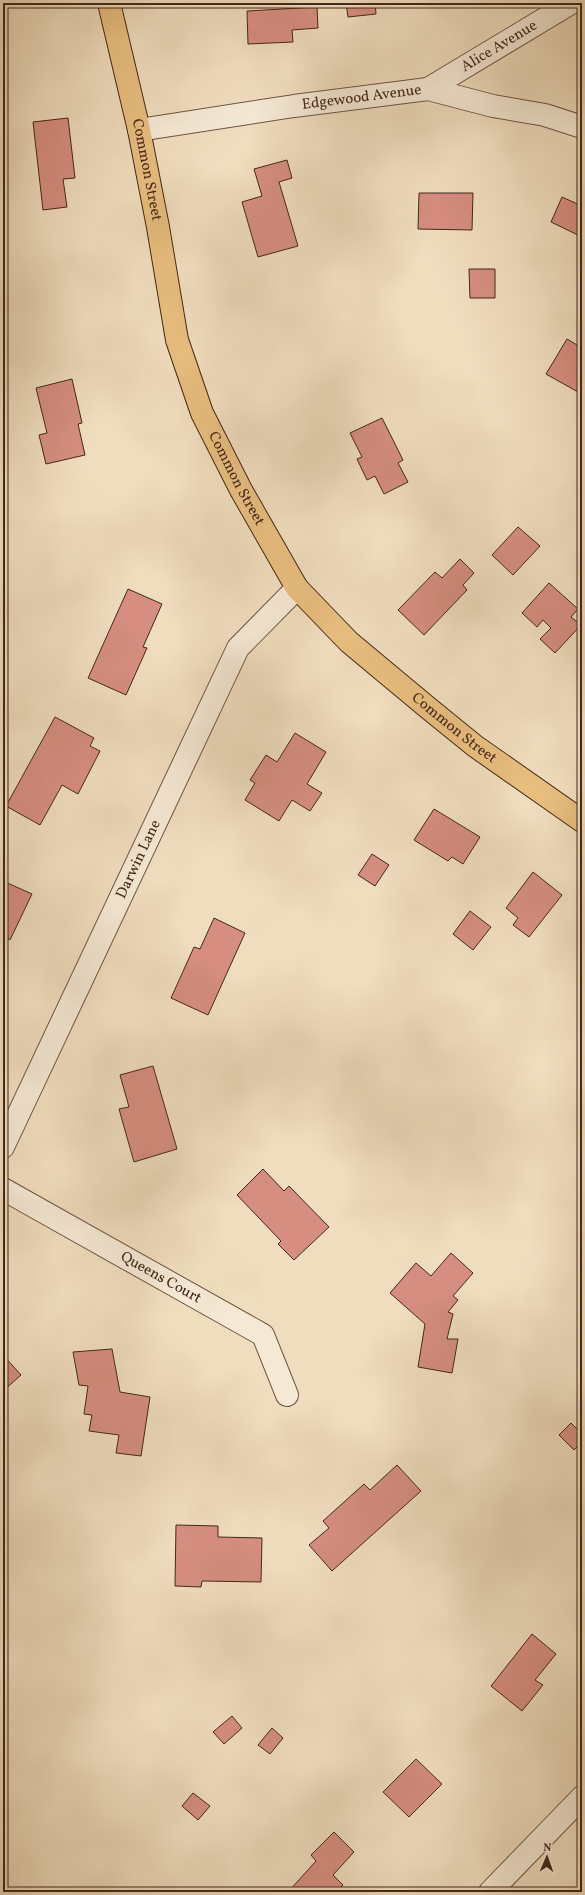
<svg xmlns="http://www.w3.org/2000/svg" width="585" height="1895" font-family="Vollkorn,serif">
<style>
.building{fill:#d68e80;stroke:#432719}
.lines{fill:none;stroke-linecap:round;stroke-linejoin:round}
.minor-casing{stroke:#6e5442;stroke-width:24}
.major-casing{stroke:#432719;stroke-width:24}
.minor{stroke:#f5e9d5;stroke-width:22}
.major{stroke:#e8be7f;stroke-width:22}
.labels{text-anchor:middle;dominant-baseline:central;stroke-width:3.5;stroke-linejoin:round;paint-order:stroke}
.street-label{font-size:15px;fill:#432719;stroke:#f5e9d5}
</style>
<rect width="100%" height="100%" fill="#f0ddbe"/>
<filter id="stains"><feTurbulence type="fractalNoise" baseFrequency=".005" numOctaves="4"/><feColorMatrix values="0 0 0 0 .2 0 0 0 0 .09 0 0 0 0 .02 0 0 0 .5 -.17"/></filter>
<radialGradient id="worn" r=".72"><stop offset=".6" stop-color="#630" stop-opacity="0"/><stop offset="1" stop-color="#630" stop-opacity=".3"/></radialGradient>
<path class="building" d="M 346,3 L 375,3 L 376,14 L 348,17 Z
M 317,7 L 318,28 L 292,30 L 293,42 L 248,44 L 247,11 Z
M 68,118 L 75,178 L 63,179 L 67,207 L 43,210 L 33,122 Z
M 287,160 L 292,178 L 279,182 L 298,246 L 258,257 L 242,202 L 262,196 L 254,169 Z
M 419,193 L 473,193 L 472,230 L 418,229 Z
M 562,197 L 582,206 L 582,237 L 551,222 Z
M 469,269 L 495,269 L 495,298 L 470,298 Z
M 567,339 L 582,348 L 582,385 L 578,392 L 546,374 Z
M 72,379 L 82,423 L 78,424 L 85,455 L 46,464 L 39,435 L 47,433 L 36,388 Z
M 382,418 L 403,460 L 398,463 L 408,482 L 384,494 L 375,476 L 367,480 L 357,459 L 362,457 L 350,433 Z
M 518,527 L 540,546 L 513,575 L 492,555 Z
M 460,559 L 474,573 L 463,585 L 467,590 L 424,635 L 398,610 L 435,572 L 442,578 Z
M 549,583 L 578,609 L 571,617 L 581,625 L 555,653 L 540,639 L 551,628 L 543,620 L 537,627 L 522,613 Z
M 128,589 L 162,604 L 143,647 L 147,648 L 126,695 L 88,678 Z
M 55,717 L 94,738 L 90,746 L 100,751 L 78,794 L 62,785 L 40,825 L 6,806 Z
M 295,733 L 326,752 L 307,784 L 322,793 L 310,811 L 292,800 L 279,821 L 245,800 L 255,783 L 250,780 L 266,755 L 277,762 Z
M 434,809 L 480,837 L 463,864 L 452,857 L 448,861 L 414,840 Z
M 372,854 L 389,865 L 375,886 L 358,875 Z
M 533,872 L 562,895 L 529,937 L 513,925 L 518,918 L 506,908 Z
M 3,881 L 32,894 L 10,940 L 6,937 L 3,945 Z
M 470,911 L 491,927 L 473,950 L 453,934 Z
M 214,918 L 245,933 L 208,1015 L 171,998 L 194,947 L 200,949 Z
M 153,1066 L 177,1149 L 134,1162 L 119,1109 L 129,1107 L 120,1075 Z
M 263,1169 L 284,1191 L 289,1186 L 329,1227 L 294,1260 L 278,1244 L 281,1241 L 237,1195 Z
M 451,1253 L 473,1273 L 453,1296 L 458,1300 L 448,1312 L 453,1314 L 447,1339 L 458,1339 L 452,1373 L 418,1367 L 425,1324 L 390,1293 L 416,1263 L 431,1276 Z
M 112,1349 L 120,1392 L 150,1397 L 141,1456 L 116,1453 L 119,1435 L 89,1431 L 92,1415 L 84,1414 L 88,1386 L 79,1385 L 73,1352 Z
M 3,1355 L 21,1375 L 3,1391 Z
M 571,1423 L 582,1434 L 582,1442 L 574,1450 L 559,1435 Z
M 397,1465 L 421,1491 L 332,1571 L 309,1545 L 329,1528 L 323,1521 L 364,1484 L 370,1490 Z
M 176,1525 L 218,1526 L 218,1537 L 262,1538 L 261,1582 L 202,1581 L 201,1587 L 175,1586 Z
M 532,1634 L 556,1654 L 535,1680 L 543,1685 L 522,1711 L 491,1686 Z
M 232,1716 L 242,1728 L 224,1744 L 213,1732 Z
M 272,1728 L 283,1738 L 270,1754 L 258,1745 Z
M 416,1759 L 442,1784 L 409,1817 L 383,1792 Z
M 193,1793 L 210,1806 L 198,1820 L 182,1806 Z
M 334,1832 L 354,1852 L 333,1875 L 343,1885 L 336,1892 L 288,1892 L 316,1861 L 311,1855 Z"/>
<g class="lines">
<defs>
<g id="minor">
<path id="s1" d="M 428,89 L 571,3"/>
<path id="s2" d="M 139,130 L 294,106 L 428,89 L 493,106 L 545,115 L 582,127"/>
<path id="s3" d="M 3,1147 L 238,648 L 297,588"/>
<path id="s4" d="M 3,1189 L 263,1335 L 287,1395"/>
<path d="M 490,1892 L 582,1797"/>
</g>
<g id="major">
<path id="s5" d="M 109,3 L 139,130 L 158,227 L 177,340 L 202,413 L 241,490 L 297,588 L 349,642 L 427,707 L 475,746 L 582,821"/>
</g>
</defs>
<use href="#minor" class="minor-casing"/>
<use href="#major" class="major-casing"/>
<use href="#minor" class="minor"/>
<use href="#major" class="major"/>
</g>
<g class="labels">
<g class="street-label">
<text stroke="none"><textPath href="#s1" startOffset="83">Alice Avenue</textPath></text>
<text stroke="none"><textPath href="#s2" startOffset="225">Edgewood Avenue</textPath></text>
<text stroke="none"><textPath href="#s5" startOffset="171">Common Street</textPath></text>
<text stroke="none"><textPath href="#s5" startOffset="495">Common Street</textPath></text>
<text stroke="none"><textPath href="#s5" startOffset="831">Common Street</textPath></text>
<text stroke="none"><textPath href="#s3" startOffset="318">Darwin Lane</textPath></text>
<text stroke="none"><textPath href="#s4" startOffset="181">Queens Court</textPath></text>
</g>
</g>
<rect width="585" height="1895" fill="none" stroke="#f0ddbe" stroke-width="16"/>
<rect x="4" y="4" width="577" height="1887" fill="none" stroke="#432719" stroke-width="2"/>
<rect x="8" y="8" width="569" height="1879" fill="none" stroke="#432719"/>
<g transform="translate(547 1857) rotate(2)" stroke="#f5e9d5" stroke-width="3" paint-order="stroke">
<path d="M0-3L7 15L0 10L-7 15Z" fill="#432719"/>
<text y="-6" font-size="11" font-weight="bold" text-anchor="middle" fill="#432719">N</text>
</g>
<rect width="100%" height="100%" filter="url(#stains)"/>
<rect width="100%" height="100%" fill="url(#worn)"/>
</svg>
